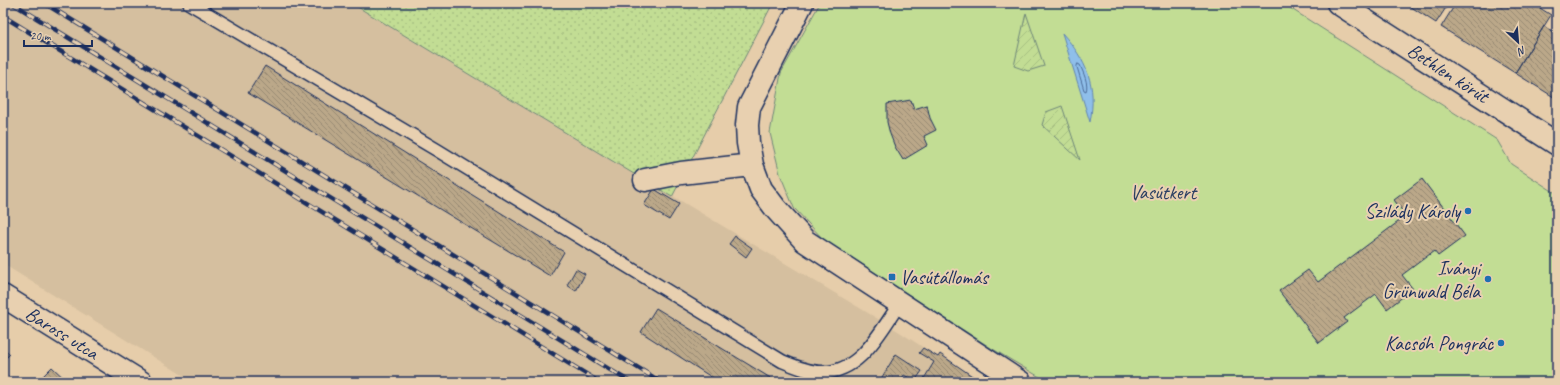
<svg xmlns="http://www.w3.org/2000/svg" width="1560" height="385" font-family="Caveat,sans-serif">
<style>
.built{fill:#d5bf9f}
.grass{fill:url(#grass-dots);stroke:#6e8679}
.park{fill:#c2dd94;stroke:#6e8679}
.garden{fill:url(#garden-furrows);stroke:#6e8679}
.water{fill:#8fbfea;stroke:#6185b2}
.lines{fill:none;stroke-linecap:round;stroke-linejoin:round}
.shore{stroke:#496996;stroke-width:1}
.building{fill:url(#building-back-hatch);stroke:#1b2f5e}
.service-casing{stroke:#1b2f5e;stroke-width:15}
.minor-casing{stroke:#1b2f5e;stroke-width:25}
.tertiary-casing{stroke:#1b2f5e;stroke-width:25}
.service{stroke:#e8d0b0;stroke-width:12}
.minor{stroke:#e8d0b0;stroke-width:22}
.tertiary{stroke:#e8d0b0;stroke-width:22}
.rail-casing{stroke:#1b2f5e;stroke-width:4.5}
.rail{stroke:#e8d0b0;stroke-width:3;stroke-dasharray:9;stroke-linecap:butt}
.poi-dot{fill:#1f6fb2;stroke:#e8d0b0;stroke-width:1.5}
.labels{text-anchor:middle;dominant-baseline:central;stroke-width:4;stroke-linejoin:round;paint-order:stroke}
.street-label{font-size:20px;fill:#1b2f5e;stroke:#e8d0b0}
.park-label{font-size:20px;fill:#2c4063;stroke:#e8d0b0}
.poi-label{font-size:20px;fill:#1b2f5e;stroke:#e8d0b0;text-anchor:end}
</style>
<defs>
<pattern id="grass-dots" width="8" height="8" patternUnits="userSpaceOnUse"><rect width="8" height="8" fill="#c2dd94"/><path d="M2 2h.1M6 6h.1" fill="none" stroke="#a6be82" stroke-width="1.8" stroke-linecap="round"/></pattern>
<pattern id="garden-furrows" width="10" height="10" patternUnits="userSpaceOnUse"><rect width="10" height="10" fill="#c2dd94"/><path d="M-1 1l2-2M0 10L10 0M9 11l2-2" fill="none" stroke="#a6be82"/></pattern>
<pattern id="building-back-hatch" width="6" height="6" patternUnits="userSpaceOnUse"><rect width="6" height="6" fill="#bba889"/><path d="M-1 5l2 2M0 0l6 6M5-1l2 2" fill="none" stroke="#978973"/></pattern>
</defs>
<rect width="100%" height="100%" fill="#e6cdaa"/>
<filter id="ink" filterUnits="userSpaceOnUse"><feTurbulence type="fractalNoise" baseFrequency=".025" numOctaves="2"/><feDisplacementMap in="SourceGraphic" scale="8" xChannelSelector="R" yChannelSelector="G"/><feConvolveMatrix kernelMatrix="1 2 1 2 8 2 1 2 1" color-interpolation-filters="sRGB"/></filter>
<g filter="url(#ink)">
<path class="built" d="M 3,3 L 351,3 L 898,331 L 938,357 L 940,354 L 981,382 L 194,382 L 3,264 Z"/>
<path class="grass" d="M 351,3 L 773,3 L 672,197 Z"/>
<path class="park" d="M 820,3 L 1282,3 L 1497,140 L 1511,164 L 1557,194 L 1557,382 L 1048,382 L 991,348 L 823,239 L 794,208 L 780,174 L 770,133 L 781,73 Z"/>
<path class="garden" d="M 1026,13 L 1044,66 L 1028,71 L 1014,66 Z
M 1062,106 L 1080,160 L 1042,125 L 1046,112 Z"/>
<path class="water" d="M 1062,33 C 1087,61 1097,85 1090,122 Z"/>
<g class="lines">
<path class="shore" d="M 1078,64 L 1080,65 C 1083,72 1089,84 1086,91 L 1084,90 L 1077,67 Z"/>
</g>
<path class="building" d="M 1405,3 L 1449,3 L 1436,23 Z
M 1456,3 L 1532,3 L 1551,15 L 1515,73 L 1441,27 Z
M 1544,26 L 1557,35 L 1557,99 L 1515,73 Z
M 265,66 L 564,252 L 550,276 L 248,93 Z
M 911,100 L 914,109 L 927,105 L 930,118 L 936,130 L 924,136 L 928,145 L 903,160 L 895,147 L 890,134 L 887,122 L 887,104 Z
M 1422,179 L 1465,236 L 1438,256 L 1434,251 L 1402,275 L 1413,289 L 1387,309 L 1376,294 L 1344,318 L 1347,322 L 1319,343 L 1279,291 L 1308,270 L 1318,282 L 1406,216 L 1394,200 Z
M 654,189 L 679,204 L 669,220 L 644,205 Z
M 735,236 L 752,248 L 746,257 L 729,244 Z
M 576,269 L 585,274 L 576,291 L 567,285 Z
M 656,308 L 777,382 L 719,382 L 641,332 Z
M 3,348 L 10,354 L 3,361 Z
M 923,348 L 938,357 L 940,354 L 981,382 L 922,382 L 934,362 L 919,353 Z
M 896,354 L 922,371 L 915,381 L 904,375 L 900,382 L 879,382 Z
M 52,367 L 68,382 L 37,382 Z"/>
<g class="lines">
<defs>
<path id="service" d="M 189,3 L 437,150 L 782,361 C 794,366 808,372 821,372 C 860,374 881,330 900,303"/>
<path id="minor" d="M 802,3 L 749,107 L 747,125 L 748,143 L 752,165 L 761,189 L 776,209 L 805,241 L 1020,382
M 645,180 L 681,173 L 752,165
M 3,296 L 141,382"/>
<path id="tertiary" d="M 1338,3 L 1557,144"/>
</defs>
<use href="#service" class="service-casing"/>
<use href="#minor" class="minor-casing"/>
<use href="#tertiary" class="tertiary-casing"/>
<use href="#service" class="service"/>
<use href="#minor" class="minor"/>
<use href="#tertiary" class="tertiary"/>
<defs>
<path id="rail" d="M 12,3 L 630,382
M 44,3 L 661,382
M 3,16 L 599,382"/>
</defs>
<use href="#rail" class="rail-casing"/>
<use href="#rail" class="rail"/>
</g>
</g>
<g class="poi-dot">
<circle cx="1468" cy="211" r="4"/>
<rect x="888" y="273" width="8" height="8" rx="2"/>
<circle cx="1488" cy="279" r="4"/>
<circle cx="1501" cy="343" r="4"/>
</g>
<g class="labels">
<g class="street-label">
<text transform="translate(1448 73) rotate(33)">Bethlen körút</text>
<text transform="translate(62 333) rotate(32)">Baross utca</text>
</g>
<g class="park-label">
<text x="1163" y="192">Vasútkert</text>
</g>
<g class="poi-label">
<text x="1460" y="211">Szilády Károly</text>
<text x="1480" y="268">Iványi<tspan x="1480" dy="23">Grünwald Béla</tspan></text>
<text x="900" y="277" text-anchor="start">Vasútállomás</text>
<text x="1493" y="343">Kacsóh Pongrác</text>
</g>
</g>
<rect width="1560" height="385" fill="none" stroke="#e8d0b0" stroke-width="16"/>
<rect x="8" y="8" width="1544" height="369" fill="none" stroke="#1b2f5e" stroke-width="1.5" filter="url(#ink)"/>
<g transform="translate(1518 42) rotate(154)" stroke="#e8d0b0" stroke-width="3" paint-order="stroke">
<path d="M0-3L7 15L0 10L-7 15Z" fill="#1b2f5e"/>
<text y="-6" font-size="11" font-weight="bold" text-anchor="middle" fill="#1b2f5e">N</text>
</g>
<path d="M24 40v6h68v-6" fill="none" stroke="#1b2f5e" stroke-width="2"/>
<text x="30" y="40" font-size="12" fill="#1b2f5e" stroke="#e8d0b0" stroke-width="3" paint-order="stroke">20 m</text>
</svg>
